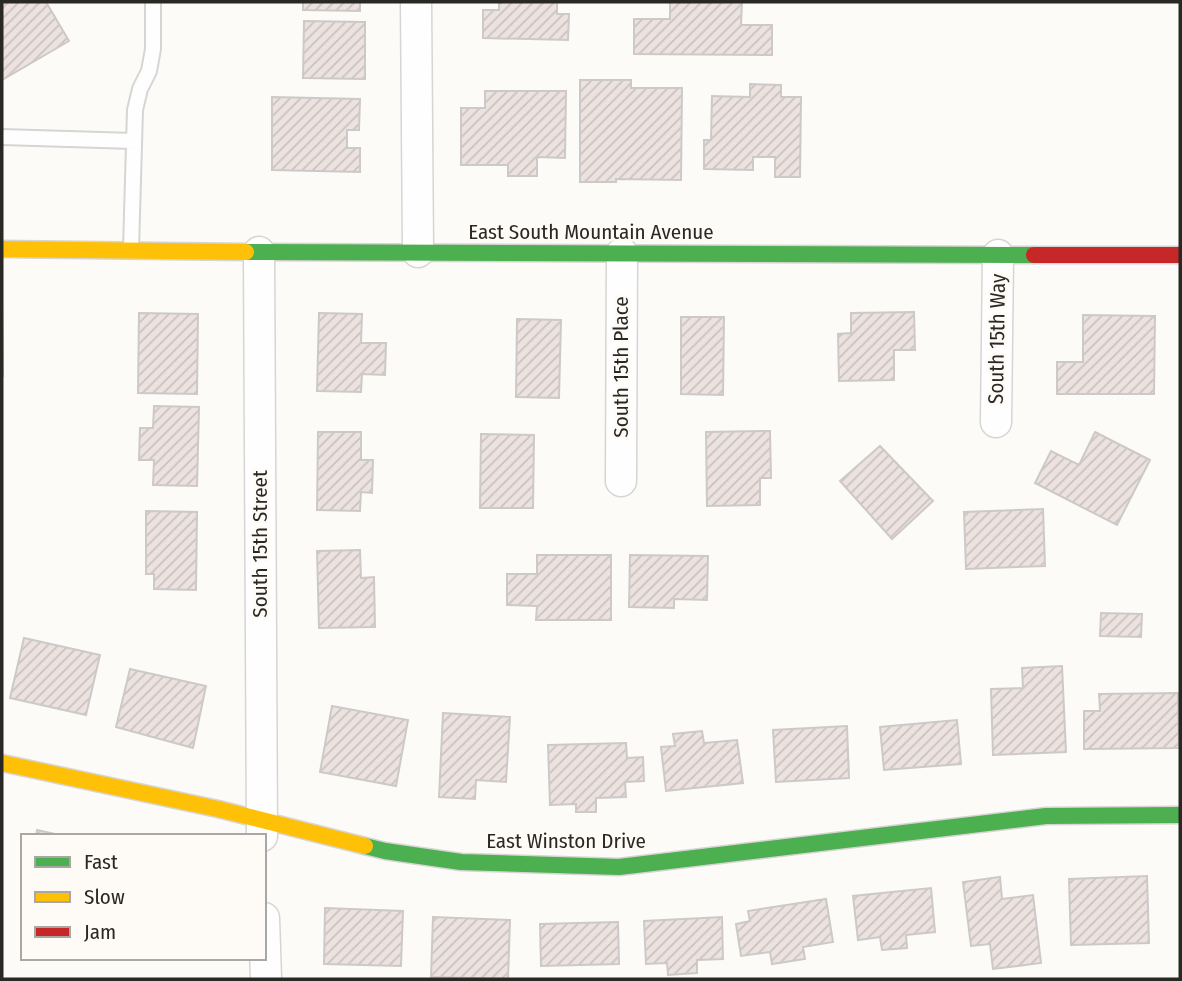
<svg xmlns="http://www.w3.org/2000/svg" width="1182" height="981" font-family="'Fira Sans Condensed',sans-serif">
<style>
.building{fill:url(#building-hatch);stroke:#ccc9c8;stroke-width:2}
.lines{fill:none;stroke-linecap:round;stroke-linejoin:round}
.lane-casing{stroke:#d7d5d3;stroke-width:18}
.street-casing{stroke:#d7d5d3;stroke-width:33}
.fast-casing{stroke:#d7d5d3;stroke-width:19}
.slow-casing{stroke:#d7d5d3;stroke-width:19}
.jam-casing{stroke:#d7d5d3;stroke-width:19}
.lane{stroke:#fffefe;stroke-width:14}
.street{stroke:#fffefe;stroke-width:30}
.fast{stroke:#4caf50;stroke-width:16}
.slow{stroke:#ffc107;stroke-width:16}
.jam{stroke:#c62828;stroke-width:16}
.labels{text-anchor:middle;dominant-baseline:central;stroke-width:5;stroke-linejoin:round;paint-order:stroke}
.street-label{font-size:21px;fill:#2a2825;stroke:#fefbf7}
</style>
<defs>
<pattern id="building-hatch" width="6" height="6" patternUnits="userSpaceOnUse" patternTransform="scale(1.75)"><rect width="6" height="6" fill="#ece2e0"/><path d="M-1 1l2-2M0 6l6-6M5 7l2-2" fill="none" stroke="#cbc2c0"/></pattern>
</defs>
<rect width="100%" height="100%" fill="#fdfbf8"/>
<path class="building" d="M 2,2 L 46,2 L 69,41 L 2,80 Z
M 303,2 L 360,2 L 360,11 L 303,10 Z
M 499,2 L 557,2 L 557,14 L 569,14 L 568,40 L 483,38 L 483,10 L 499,10 Z
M 670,2 L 742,2 L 741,25 L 772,25 L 772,55 L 634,54 L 634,19 L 670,19 Z
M 304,21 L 365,22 L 365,79 L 303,78 Z
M 580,80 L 631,80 L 631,88 L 682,88 L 681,180 L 616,179 L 616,182 L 580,182 Z
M 750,84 L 781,85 L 781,97 L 801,97 L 800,177 L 775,177 L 775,157 L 753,157 L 753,170 L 704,169 L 704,140 L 711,140 L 712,96 L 750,97 Z
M 485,91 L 566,91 L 565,158 L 537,157 L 537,176 L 508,176 L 508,165 L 461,165 L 461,108 L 485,108 Z
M 272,97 L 360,99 L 359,130 L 347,130 L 347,148 L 360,148 L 360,172 L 272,170 Z
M 2,299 L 3,376 L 2,376 Z
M 914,312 L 915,350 L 894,350 L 894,380 L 839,381 L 838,334 L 851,333 L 851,313 Z
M 139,313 L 198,314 L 197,394 L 138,393 Z
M 319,313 L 362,314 L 361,343 L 386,343 L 385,375 L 362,374 L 361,392 L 317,391 Z
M 1083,315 L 1155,316 L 1154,394 L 1057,394 L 1057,362 L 1083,362 Z
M 681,317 L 724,317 L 723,395 L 681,394 Z
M 517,319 L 561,320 L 559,398 L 516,397 Z
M 154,406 L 199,407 L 197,486 L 153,485 L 154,460 L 139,460 L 140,428 L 153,428 Z
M 770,431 L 771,478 L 760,478 L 760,505 L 707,506 L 706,432 Z
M 318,432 L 361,432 L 361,460 L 373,460 L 372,493 L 361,492 L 360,511 L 317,510 Z
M 1095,432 L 1150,460 L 1117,525 L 1035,483 L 1051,451 L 1079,465 Z
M 481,434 L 534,435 L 533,508 L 480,508 Z
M 880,446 L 933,501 L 892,539 L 840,481 Z
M 1043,509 L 1045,566 L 966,569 L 964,512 Z
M 146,511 L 197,512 L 196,590 L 154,589 L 154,574 L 146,574 Z
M 360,550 L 361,578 L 374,577 L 375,627 L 319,628 L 317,551 Z
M 537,555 L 611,555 L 611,620 L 536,620 L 537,606 L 507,605 L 507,574 L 537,574 Z
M 630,555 L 708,556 L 707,600 L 674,599 L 674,608 L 629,607 Z
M 1101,613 L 1142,614 L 1141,637 L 1100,636 Z
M 24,638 L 100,655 L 86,715 L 10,698 Z
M 1062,666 L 1066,752 L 993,755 L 991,689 L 1023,688 L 1022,668 Z
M 130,669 L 206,686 L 193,748 L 116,727 Z
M 1178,693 L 1179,748 L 1084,749 L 1084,711 L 1100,711 L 1099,694 Z
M 332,706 L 408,720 L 396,786 L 320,772 Z
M 443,713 L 510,717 L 506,782 L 476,780 L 475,799 L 439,797 Z
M 957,720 L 961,764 L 884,770 L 880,727 Z
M 847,726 L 849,778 L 776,782 L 773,730 Z
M 702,731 L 704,743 L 737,740 L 743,783 L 666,791 L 661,747 L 675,746 L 673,734 Z
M 626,743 L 627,758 L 643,757 L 644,781 L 625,782 L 626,797 L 596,798 L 596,812 L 576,812 L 576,804 L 550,805 L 548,745 Z
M 37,830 L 64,836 L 36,836 Z
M 1147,876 L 1149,943 L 1071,945 L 1069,879 Z
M 1000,877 L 1002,899 L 1033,895 L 1041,963 L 993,969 L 990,944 L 971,946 L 963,882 Z
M 931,888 L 935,932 L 906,935 L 907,948 L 882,950 L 880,937 L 858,940 L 853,896 Z
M 826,899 L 833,942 L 803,947 L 805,959 L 772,964 L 770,952 L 741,956 L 736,924 L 750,921 L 748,911 Z
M 325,908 L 403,911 L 401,966 L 324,964 Z
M 433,917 L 510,920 L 508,979 L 431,977 Z
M 722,917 L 723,959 L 697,960 L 697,973 L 668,975 L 667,963 L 646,964 L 644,921 Z
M 618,922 L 619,964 L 541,966 L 540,924 Z"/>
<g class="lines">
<defs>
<path id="lane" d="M 2,137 L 134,141
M 131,249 L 135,110 L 140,89 L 149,71 L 153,49 L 153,2"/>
<path id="street" d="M 416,2 L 418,252
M 259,252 L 262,836
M 996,422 L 998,255
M 621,481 L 622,253
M 264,918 L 266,979"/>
<path id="fast" d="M 246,252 L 1034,255
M 365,846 L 385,851 L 461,862 L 619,867 L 1046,816 L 1180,815"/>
<path id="slow" d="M 2,249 L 246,252
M 2,763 L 218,809 L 365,846"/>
<path id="jam" d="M 1034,255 L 1180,255"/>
</defs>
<use href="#lane" class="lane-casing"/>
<use href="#street" class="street-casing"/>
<use href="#fast" class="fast-casing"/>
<use href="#slow" class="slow-casing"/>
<use href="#jam" class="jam-casing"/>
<use href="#lane" class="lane"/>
<use href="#street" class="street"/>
<use href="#fast" class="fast"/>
<use href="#slow" class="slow"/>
<use href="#jam" class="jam"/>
</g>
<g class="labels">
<g class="street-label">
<text x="591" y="232">East South Mountain Avenue</text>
<text transform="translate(997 339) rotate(-89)">South 15th Way</text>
<text transform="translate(621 367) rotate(-90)">South 15th Place</text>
<text transform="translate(260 544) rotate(-90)">South 15th Street</text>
<text x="566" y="841">East Winston Drive</text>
</g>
</g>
<rect width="1182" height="981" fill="none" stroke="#2a2825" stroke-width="7"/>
<rect x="21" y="834" width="245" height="126" fill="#fefbf7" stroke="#a9a7a3" stroke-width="2"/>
<rect x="35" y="857" width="35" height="10" fill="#4caf50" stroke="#a9a7a3" stroke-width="2"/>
<text x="84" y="869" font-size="21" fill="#2a2825">Fast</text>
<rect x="35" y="892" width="35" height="10" fill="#ffc107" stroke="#a9a7a3" stroke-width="2"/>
<text x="84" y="904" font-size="21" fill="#2a2825">Slow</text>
<rect x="35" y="927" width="35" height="10" fill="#c62828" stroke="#a9a7a3" stroke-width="2"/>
<text x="84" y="939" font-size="21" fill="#2a2825">Jam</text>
</svg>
